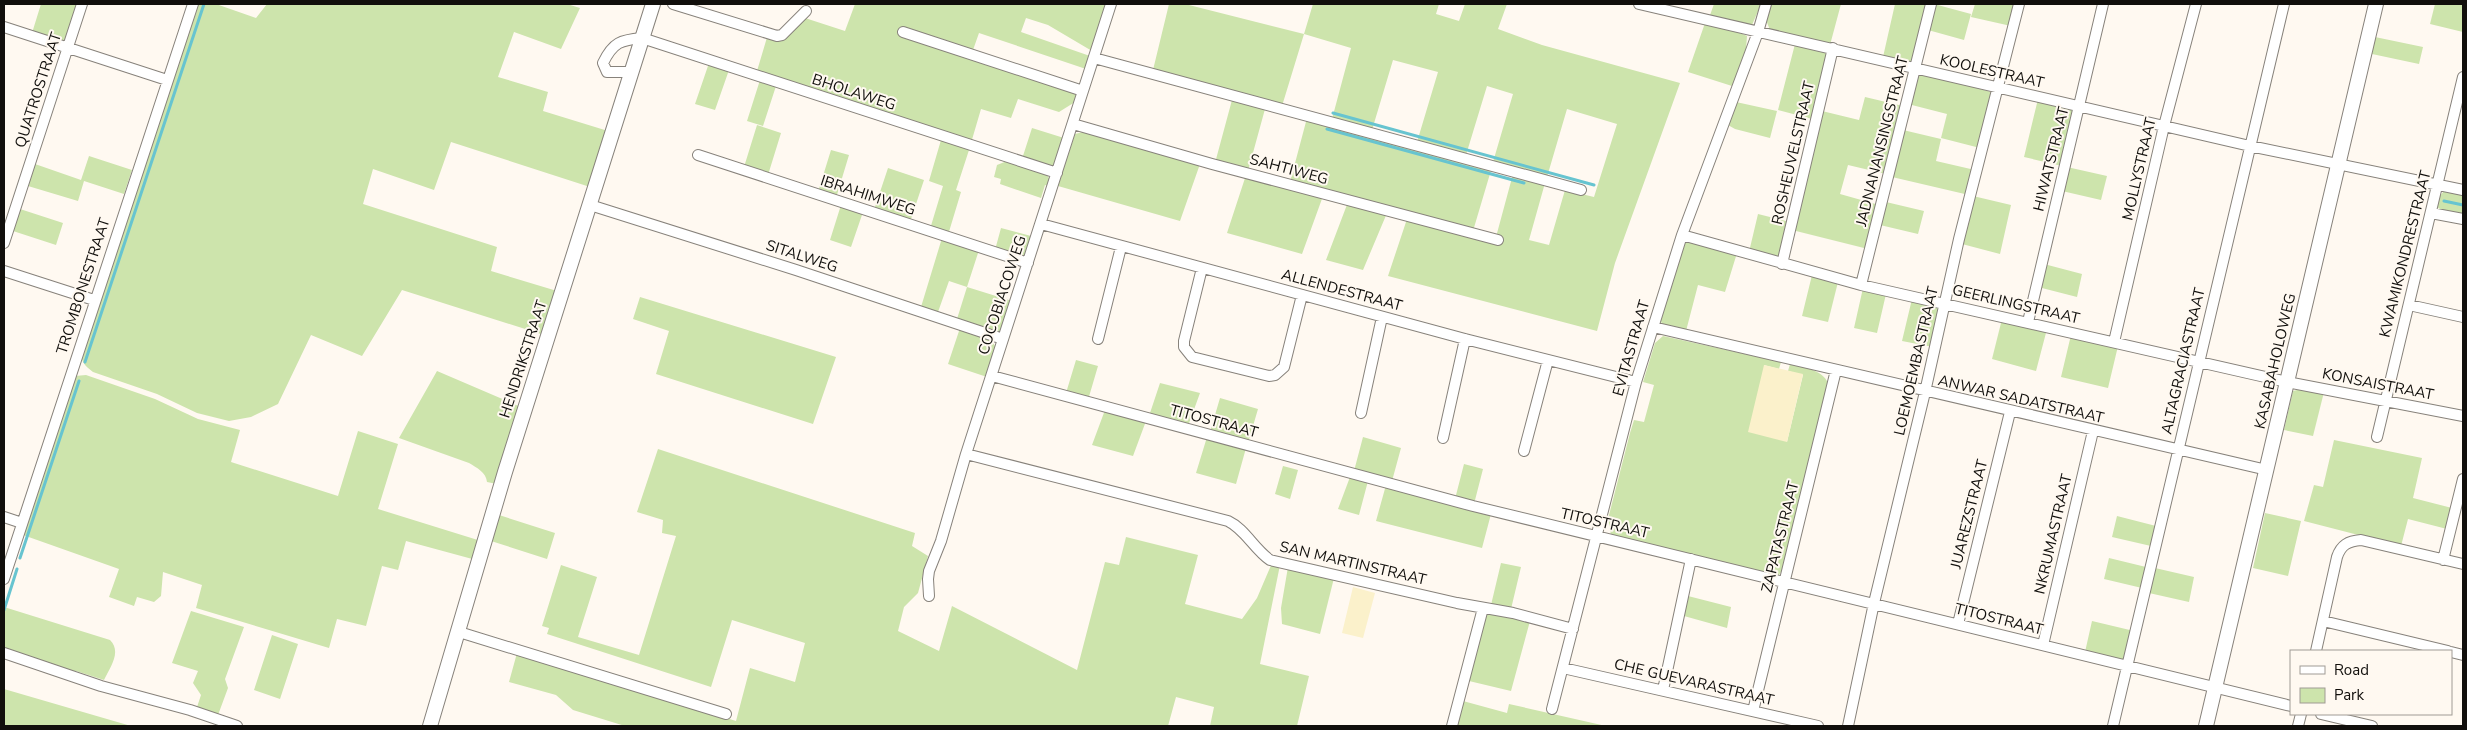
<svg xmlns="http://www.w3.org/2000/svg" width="2467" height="730" font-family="'Nunito Sans',sans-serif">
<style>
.green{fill:#cde4ac}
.sand{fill:#fbf1cb}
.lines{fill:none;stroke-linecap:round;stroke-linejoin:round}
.stream{stroke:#67c4d0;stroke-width:3}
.street-casing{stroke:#87827b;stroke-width:12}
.secondary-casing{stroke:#87827b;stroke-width:16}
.street{stroke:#fff;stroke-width:10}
.secondary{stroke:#fff;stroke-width:14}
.labels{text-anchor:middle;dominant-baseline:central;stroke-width:4;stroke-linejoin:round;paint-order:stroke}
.street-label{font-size:15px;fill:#110f0c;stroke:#fff9f1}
</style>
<rect width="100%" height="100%" fill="#fff9f1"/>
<path class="green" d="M 41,4 L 78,4 L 65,41 L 61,42 L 32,33 Z
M 199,4 L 216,4 L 256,18 L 267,4 L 567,4 L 580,8 L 561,49 L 514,32 L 498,77 L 548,92 L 543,111 L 608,131 L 590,187 L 451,142 L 434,190 L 373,169 L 363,204 L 497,247 L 491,271 L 557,291 L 544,335 L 402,290 L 362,356 L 311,335 L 278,404 L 251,417 L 229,421 L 197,413 L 157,394 L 93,372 C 85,366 81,362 81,352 Z
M 855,4 L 1107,4 L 1092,51 L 1048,25 L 1026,18 L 1021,32 L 1090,56 L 1086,69 L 979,33 L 973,50 L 1079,90 L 1075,102 L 1059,112 L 1018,99 L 1011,118 L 981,109 L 971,143 L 757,71 L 768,34 L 781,38 L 805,18 L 845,31 Z
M 1169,4 L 1185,4 L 1304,34 L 1313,4 L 1439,4 L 1436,14 L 1459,21 L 1465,4 L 1507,4 L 1498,29 L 1542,45 L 1680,83 L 1615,263 L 1597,331 L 1388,276 L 1407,219 L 1496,237 L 1513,174 L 1545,183 L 1529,240 L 1549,245 L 1565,190 L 1594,197 L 1617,124 L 1567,109 L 1547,177 L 1493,162 L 1513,94 L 1487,86 L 1466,155 L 1417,142 L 1438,72 L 1393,60 L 1372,130 L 1332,119 L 1351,48 L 1304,34 L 1282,106 L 1153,70 Z
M 1714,4 L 1761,4 L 1752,25 L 1709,18 Z
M 1771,4 L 1841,4 L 1830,45 L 1770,30 L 1766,20 Z
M 1895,4 L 1929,4 L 1912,63 L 1883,57 Z
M 1934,4 L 1971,14 L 1964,40 L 1928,30 Z
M 1975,4 L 2016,4 L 2011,26 L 1971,17 Z
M 2435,4 L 2463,5 L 2463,32 L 2430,24 Z
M 1705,23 L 1736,31 L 1747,36 L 1746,49 L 1732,86 L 1688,72 Z
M 2375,37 L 2423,47 L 2419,64 L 2372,54 Z
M 1795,44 L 1825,51 L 1827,55 L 1812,119 L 1778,110 Z
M 709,63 L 729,70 L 715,110 L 695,104 Z
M 1927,74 L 1991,92 L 1992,95 L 1980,148 L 1941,138 L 1947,114 L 1908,104 L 1917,76 Z
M 760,80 L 776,86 L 763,126 L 747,121 Z
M 1865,97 L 1903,106 L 1886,174 L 1848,165 L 1840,194 L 1879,205 L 1868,249 L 1792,230 L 1822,111 L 1859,120 Z
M 2038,99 L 2073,110 L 2062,166 L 2024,157 Z
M 1232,100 L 1265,109 L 1248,171 L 1215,163 Z
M 1736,102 L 1777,111 L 1770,138 L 1735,129 L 1728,125 Z
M 1307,118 L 1492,167 L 1473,231 L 1290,182 Z
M 757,125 L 781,133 L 768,175 L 744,167 Z
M 1032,128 L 1064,138 L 1054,166 L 1022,159 Z
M 1903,130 L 1941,139 L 1936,161 L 1975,170 L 1969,195 L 1892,177 Z
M 1083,132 L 1200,164 L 1180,221 L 1058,186 L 1075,134 Z
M 941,140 L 969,150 L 956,190 L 961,192 L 948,235 L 930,229 L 943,186 L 929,181 Z
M 831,150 L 849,155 L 836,198 L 818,192 Z
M 89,156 L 132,170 L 124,194 L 84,181 L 78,201 L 28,186 L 35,164 L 81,180 Z
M 1007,161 L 1047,175 L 1050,180 L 1048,186 L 1045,185 L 1041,198 L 1000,184 L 1001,179 L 994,177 L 997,165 Z
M 2067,167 L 2107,176 L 2101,200 L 2062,191 Z
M 888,168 L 924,180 L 910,222 L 874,210 Z
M 1246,175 L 1323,196 L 1302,254 L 1227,233 Z
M 2444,191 L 2463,194 L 2463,216 L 2443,211 L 2437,207 L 2439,197 Z
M 1973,196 L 2011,205 L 2000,254 L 1962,244 Z
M 1348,202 L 1387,213 L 1363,270 L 1326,260 Z
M 1886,202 L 1924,211 L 1918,234 L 1880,225 Z
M 841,205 L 863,212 L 851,247 L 830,240 Z
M 20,209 L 63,223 L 56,245 L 13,231 Z
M 1758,214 L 1790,222 L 1780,258 L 1749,252 Z
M 1001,228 L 1031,236 L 1024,258 L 995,250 Z
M 942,238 L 979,250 L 967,287 L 1012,301 L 1001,331 L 997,332 L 957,319 L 967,287 L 949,281 L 938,312 L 921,307 Z
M 1689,241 L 1737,253 L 1725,292 L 1698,285 L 1686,331 L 1662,325 L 1660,317 L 1683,243 Z
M 2044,264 L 2082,274 L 2077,297 L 2038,287 Z
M 1812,275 L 1838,282 L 1828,322 L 1802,316 Z
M 1863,288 L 1886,294 L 1877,333 L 1854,328 Z
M 640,297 L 836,357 L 813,424 L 656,374 L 669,331 L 633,319 Z
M 1912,299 L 1940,306 L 1933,347 L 1902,341 Z
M 2002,319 L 2047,329 L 2036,371 L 1992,359 Z
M 960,328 L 991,340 L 995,346 L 987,377 L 948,364 Z
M 2071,335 L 2118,346 L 2108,388 L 2061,377 Z
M 1663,336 L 1781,362 L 1779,369 L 1764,365 L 1787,442 L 1803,375 L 1788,371 L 1790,364 C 1804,368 1822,369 1828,383 L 1784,568 L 1778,576 L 1611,535 L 1608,519 L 1630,433 L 1634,420 L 1644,422 L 1654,385 L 1643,382 L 1655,343 Z
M 1076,360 L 1098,366 L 1088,400 L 1066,393 Z
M 437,371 L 521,407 L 497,484 L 487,482 C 486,472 477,468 469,463 L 399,438 Z
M 86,375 L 155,399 L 198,419 L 240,430 L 231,462 L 338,496 L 358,431 L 398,444 L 378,509 L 481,541 L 476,560 L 406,541 L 398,570 L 382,566 L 366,626 L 337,619 L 329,648 L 196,608 L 202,585 L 163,572 L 161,596 L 154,602 L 137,597 L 134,606 L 109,597 L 119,569 L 23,535 L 75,376 Z
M 1160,383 L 1200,393 L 1188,426 L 1149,416 Z
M 2301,389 L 2324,392 L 2313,436 L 2284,430 L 2293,391 Z
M 1220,398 L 1258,409 L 1248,443 L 1210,432 Z
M 1105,410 L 1146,421 L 1133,456 L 1092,445 Z
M 1207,437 L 1246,448 L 1236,484 L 1196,473 Z
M 1363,437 L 1401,448 L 1392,481 L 1354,471 Z
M 2334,440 L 2422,458 L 2413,498 L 2452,508 L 2447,529 L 2408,519 L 2401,546 L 2304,521 L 2314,485 L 2323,487 Z
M 658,449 L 915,533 L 912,546 L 928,556 L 918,593 L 904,607 L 898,631 L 939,651 L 952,606 L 1077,670 L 1105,562 L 1119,565 L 1126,537 L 1198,555 L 1185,604 L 1242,619 L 1257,598 L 1272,563 L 1280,565 L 1260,664 L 1309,676 L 1297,726 L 1210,726 L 1214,707 L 1176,697 L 1168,726 L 625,726 L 573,710 L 556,695 L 509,682 L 517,653 L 736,721 L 750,668 L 795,682 L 805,643 L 732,620 L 711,687 L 547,634 L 549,628 L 542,626 L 561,565 L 597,577 L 578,637 L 639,655 L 676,536 L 662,533 L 663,520 L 637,512 Z
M 1464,464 L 1483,469 L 1474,504 L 1455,499 Z
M 1283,466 L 1298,470 L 1290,499 L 1275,494 Z
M 1350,477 L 1368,481 L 1359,515 L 1338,509 Z
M 1386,485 L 1491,514 L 1482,548 L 1376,521 Z
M 2265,513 L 2301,521 L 2288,576 L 2253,568 Z
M 499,515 L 555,533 L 547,559 L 491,541 Z
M 2117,516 L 2156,526 L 2151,546 L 2112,537 Z
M 2109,558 L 2146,567 L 2142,588 L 2104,579 Z
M 1501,563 L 1521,567 L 1511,609 L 1491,605 Z
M 1288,567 L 1334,578 L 1320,634 L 1282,624 L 1281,608 Z
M 2155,568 L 2194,577 L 2189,602 L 2149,593 Z
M 1688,596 L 1731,607 L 1727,628 L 1684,616 Z
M 4,607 L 110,640 C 122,652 110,667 104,680 L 76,671 L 61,671 L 4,648 Z
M 191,611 L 244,627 L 225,679 L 228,688 L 218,715 L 197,707 L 201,695 L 193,683 L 198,671 L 172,663 Z
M 1490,613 L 1530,621 L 1511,691 L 1469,681 L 1485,615 Z
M 2092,621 L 2134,631 L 2126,659 L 2122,660 L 2085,652 Z
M 272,635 L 298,644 L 280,699 L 254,690 Z
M 4,689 L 131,726 L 4,726 Z
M 1463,701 L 1507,713 L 1509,704 L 1606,726 L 1456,726 Z"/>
<path class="sand" d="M 1764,365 L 1803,374 L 1787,442 L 1748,432 Z
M 1353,587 L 1375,593 L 1363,638 L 1342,633 Z"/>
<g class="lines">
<path class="stream" d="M 1333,113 L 1594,185
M 1327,129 L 1524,183
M 2444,201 L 2463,205
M 85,362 L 204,4
M 20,558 L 79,381
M 4,610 L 17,569"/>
<defs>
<path id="street" d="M 673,4 L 777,36 L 782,35 L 806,11
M 1639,4 L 2250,146 L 2463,190
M 4,27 L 167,80
M 903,32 L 1083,91
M 1094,58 L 1581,190
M 632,72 L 607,72 L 603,63 C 613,42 621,40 642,38 L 1057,173
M 1073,124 L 1212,164 L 1498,240
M 698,155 L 1028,263
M 590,205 L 796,270 L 1003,339
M 2431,213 L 2463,219
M 1041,224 L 1465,339 L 1636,382
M 1682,235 L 1861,285 L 2287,382 L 2463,416
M 4,243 L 82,4
M 1782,264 L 1833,48
M 1202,268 L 1184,341 L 1184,347 L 1192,357 L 1269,376 L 1275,375 L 1284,367 L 1302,295
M 4,271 L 94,300
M 1861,285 L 1931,4
M 2409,305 L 2463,317
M 2028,322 L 2103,4
M 1653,327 L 2267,470
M 1098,339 L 1121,247
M 2114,342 L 2164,126 L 2196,4
M 992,376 L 1473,506 L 2291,706
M 1361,413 L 1382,317
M 2377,437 L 2463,77
M 1443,438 L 1465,339
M 1524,451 L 1548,360
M 966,454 L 1228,521 C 1245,529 1254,549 1270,560 L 1457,603 L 1513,613 L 1573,629
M 4,517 L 22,523
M 2443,560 L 2463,479
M 4,579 L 193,4
M 929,596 L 928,579 L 929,571 L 941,541 L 966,454 L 1111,4
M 2323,621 L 2448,651
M 1958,624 L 2010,412
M 459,632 L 726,714
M 2043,645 L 2093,431
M 2316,651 L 2337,557 C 2341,545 2348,541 2361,540 L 2463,564
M 2451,652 L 2463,655
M 4,653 L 101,686 L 190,710 L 237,726
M 1563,668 L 1818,726
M 1663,690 L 1691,559
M 1552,709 L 1636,382 L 1682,235 L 1758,32 L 1766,4
M 1753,711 L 1836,370
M 2321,714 L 2372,726
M 1452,726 L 1483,608
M 1848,726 L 1874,603 L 1925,392 L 1959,239 L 2019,4
M 2113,726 L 2284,4
M 2298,726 L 2301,714"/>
<path id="secondary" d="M 430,726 L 505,472 L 653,4
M 2206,726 L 2376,4"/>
</defs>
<use href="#street" class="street-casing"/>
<use href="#secondary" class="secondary-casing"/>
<use href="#street" class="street"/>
<use href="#secondary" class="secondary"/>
</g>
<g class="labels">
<g class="street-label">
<text transform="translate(1992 71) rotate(13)">KOOLESTRAAT</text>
<text transform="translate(38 90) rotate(-72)">QUATROSTRAAT</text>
<text transform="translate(854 92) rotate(18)">BHOLAWEG</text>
<text transform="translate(1882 141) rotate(-76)">JADNANANSINGSTRAAT</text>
<text transform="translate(1793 153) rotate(-77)">ROSHEUVELSTRAAT</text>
<text transform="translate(2051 159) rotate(-76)">HIWATSTRAAT</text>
<text transform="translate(1289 169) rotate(15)">SAHTIWEG</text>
<text transform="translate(2139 169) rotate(-77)">MOLLYSTRAAT</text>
<text transform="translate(868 195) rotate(18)">IBRAHIMWEG</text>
<text transform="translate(2405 254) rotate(-76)">KWAMIKONDRESTRAAT</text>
<text transform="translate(802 256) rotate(18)">SITALWEG</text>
<text transform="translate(83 286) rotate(-72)">TROMBONESTRAAT</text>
<text transform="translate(1342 290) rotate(15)">ALLENDESTRAAT</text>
<text transform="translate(1002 295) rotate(-72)">COCOBIACOWEG</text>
<text transform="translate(2016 304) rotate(13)">GEERLINGSTRAAT</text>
<text transform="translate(1631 348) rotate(-74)">EVITASTRAAT</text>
<text transform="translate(523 359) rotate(-72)">HENDRIKSTRAAT</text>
<text transform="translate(1916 361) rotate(-77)">LOEMOEMBASTRAAT</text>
<text transform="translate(2183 361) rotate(-77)">ALTAGRACIASTRAAT</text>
<text transform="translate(2275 361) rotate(-77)">KASABAHOLOWEG</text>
<text transform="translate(2378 384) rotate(11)">KONSAISTRAAT</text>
<text transform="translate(2021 399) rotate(13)">ANWAR SADATSTRAAT</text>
<text transform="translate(1214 421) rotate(15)">TITOSTRAAT</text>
<text transform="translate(1969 514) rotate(-76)">JUAREZSTRAAT</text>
<text transform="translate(1605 523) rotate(13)">TITOSTRAAT</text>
<text transform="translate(2053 534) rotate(-77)">NKRUMASTRAAT</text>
<text transform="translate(1780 537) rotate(-76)">ZAPATASTRAAT</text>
<text transform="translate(1353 563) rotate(13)">SAN MARTINSTRAAT</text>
<text transform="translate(1999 619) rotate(14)">TITOSTRAAT</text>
<text transform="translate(1694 682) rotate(13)">CHE GUEVARASTRAAT</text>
</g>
</g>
<rect width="2467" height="730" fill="none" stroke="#110f0c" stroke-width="10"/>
<rect x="2290" y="650" width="162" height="65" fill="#fff9f1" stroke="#a09b95"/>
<rect x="2300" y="666" width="25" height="8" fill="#ffffff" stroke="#a09b95"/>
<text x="2334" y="675" font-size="15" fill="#110f0c">Road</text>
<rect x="2300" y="688" width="25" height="15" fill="#cde4ac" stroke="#a09b95"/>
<text x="2334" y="700" font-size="15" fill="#110f0c">Park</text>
</svg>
